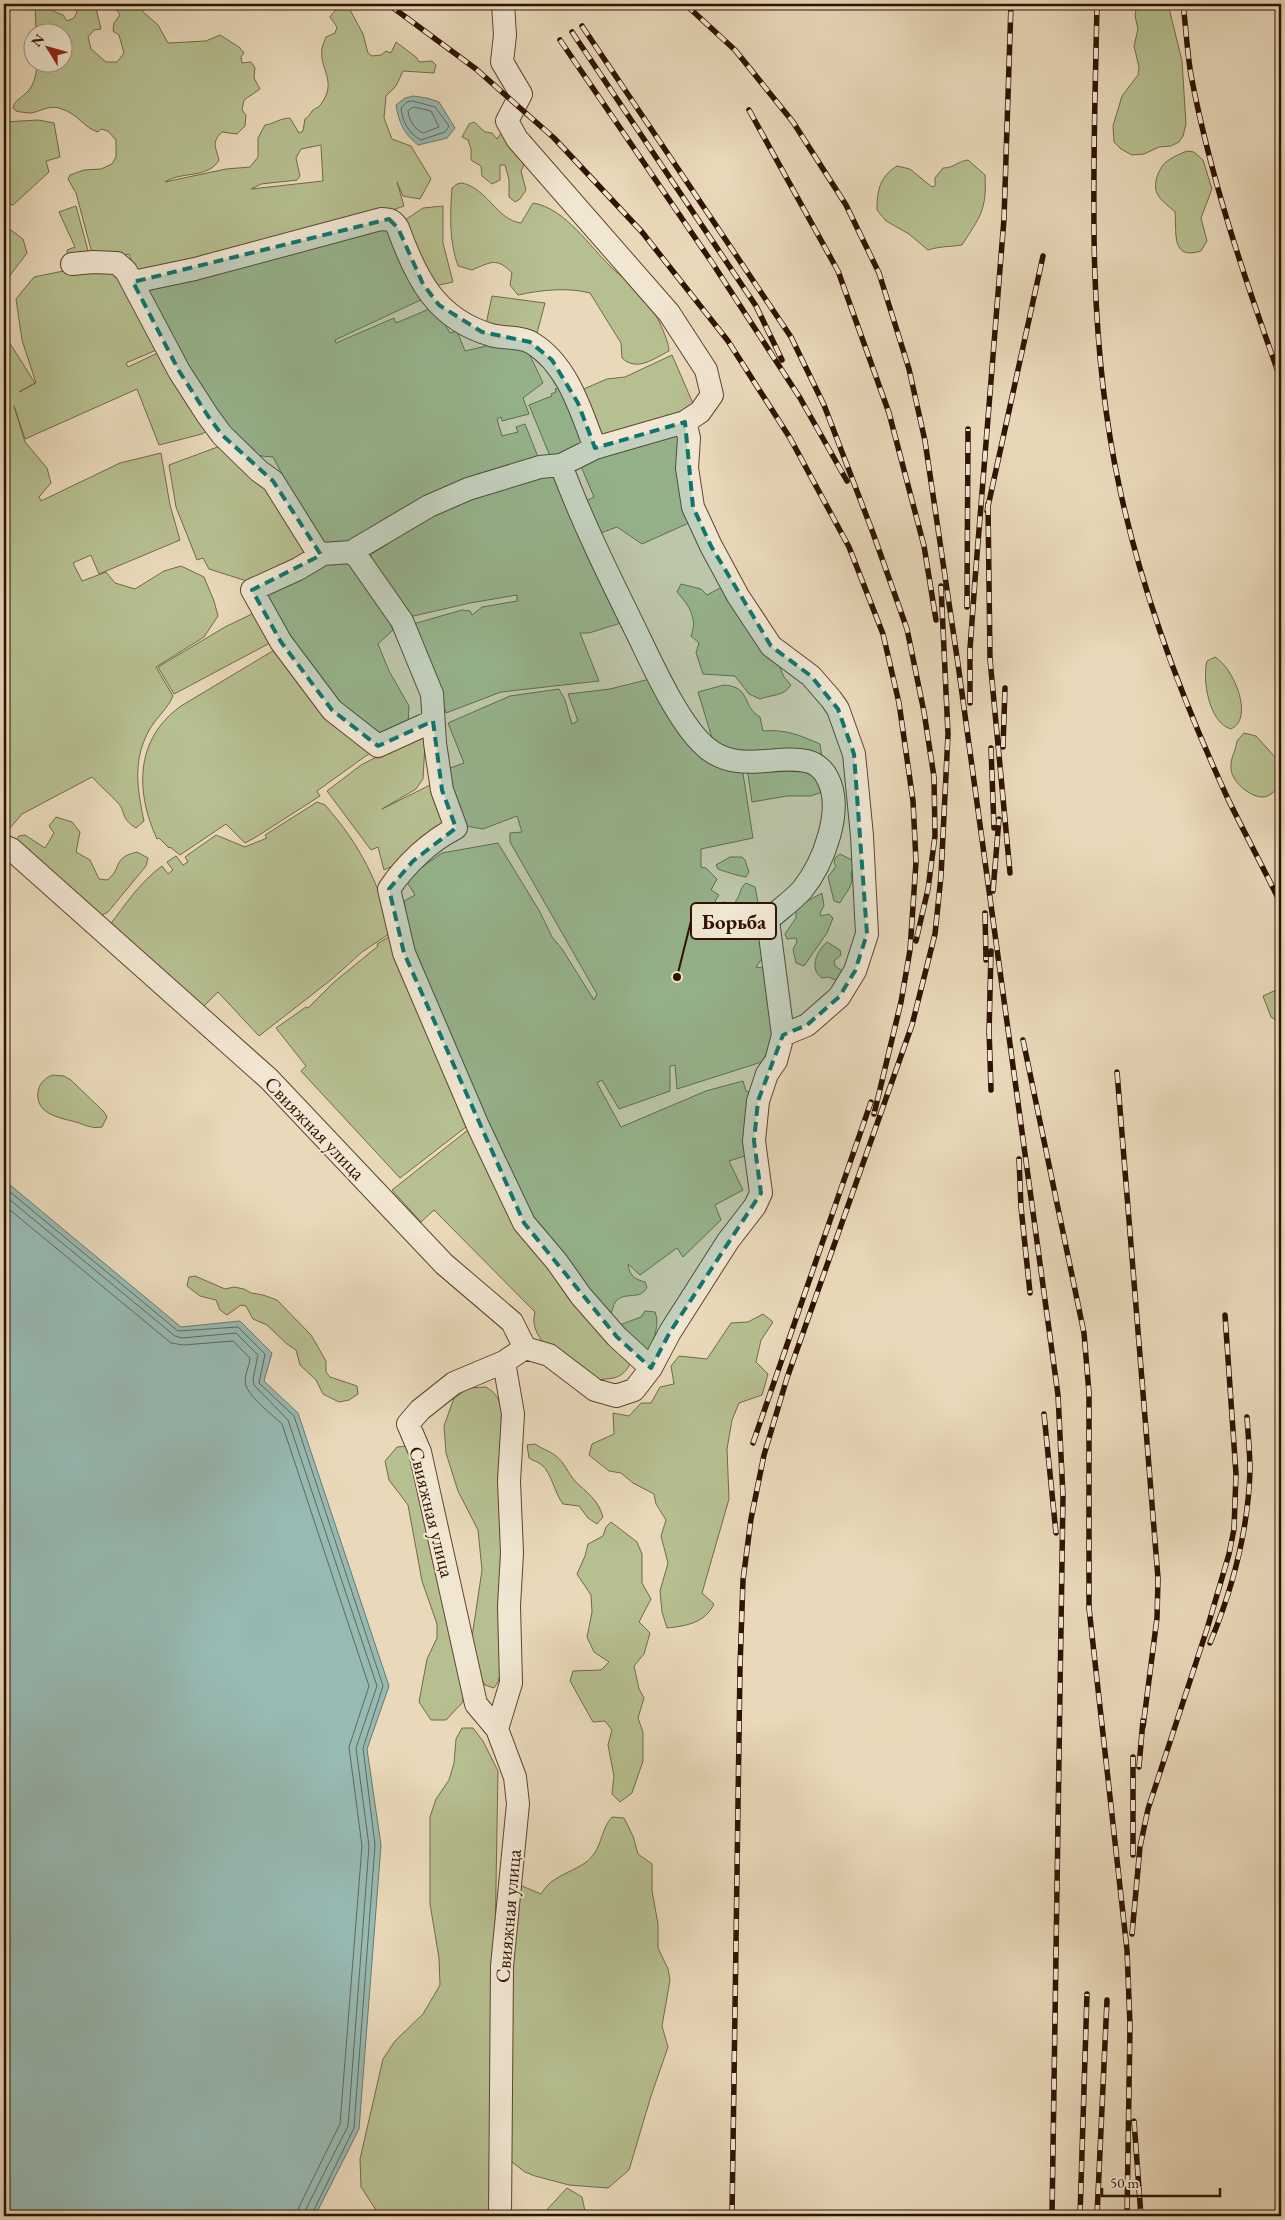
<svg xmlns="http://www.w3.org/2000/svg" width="1285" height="2220" font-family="'EB Garamond',serif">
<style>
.green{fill:#b6bf90;stroke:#726948;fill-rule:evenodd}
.water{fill:#97bab3;stroke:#6d776b}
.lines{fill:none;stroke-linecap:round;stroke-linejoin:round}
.shore{stroke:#63665a;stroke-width:1}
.minor-casing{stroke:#5e442e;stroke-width:24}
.minor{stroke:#f1e6d2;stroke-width:22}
.rail-casing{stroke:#2f1300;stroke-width:5.5}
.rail{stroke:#f1e6d2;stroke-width:4;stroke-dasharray:11;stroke-linecap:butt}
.marked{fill:#0f766e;fill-opacity:0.2;stroke:#0f766e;stroke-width:4;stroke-dasharray:10 6;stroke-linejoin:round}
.labels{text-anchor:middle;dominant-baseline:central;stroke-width:4;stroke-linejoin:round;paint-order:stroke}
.street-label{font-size:20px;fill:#2f1300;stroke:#f1e6d2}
.leader{fill:none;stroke:#2f1300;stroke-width:2}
.callout-dot{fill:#2f1300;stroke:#f1e6d2;stroke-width:2}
.callout{fill:#f1e6d2;stroke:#2f1300;stroke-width:2}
.callout-label{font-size:21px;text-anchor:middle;font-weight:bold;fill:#2f1300}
</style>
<rect width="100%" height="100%" fill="#e9d9ba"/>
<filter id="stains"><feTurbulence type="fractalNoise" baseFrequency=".004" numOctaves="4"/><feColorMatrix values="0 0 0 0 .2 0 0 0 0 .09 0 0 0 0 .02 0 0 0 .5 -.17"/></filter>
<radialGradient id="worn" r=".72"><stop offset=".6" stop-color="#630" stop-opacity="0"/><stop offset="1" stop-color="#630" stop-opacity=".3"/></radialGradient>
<path class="green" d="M 35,4 L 53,4 L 53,11 L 63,15 L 67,21 L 74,18 L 77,12 L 70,4 L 95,4 L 101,29 L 94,30 L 88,37 L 91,49 L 106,62 L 117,62 L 124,53 L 119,35 L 113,31 L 114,23 L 120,15 L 113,4 L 139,4 L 141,10 L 158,25 L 168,43 L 206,41 L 220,35 L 239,47 L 244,53 L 241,57 L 242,63 L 251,62 L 255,68 L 254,78 L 260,89 L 244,100 L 242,110 L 246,115 L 245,126 L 237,134 L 222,132 C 211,142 216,148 219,160 C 208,179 181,171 165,182 L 226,169 L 250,167 L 258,157 L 258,138 L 265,125 C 274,124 280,118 290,118 L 299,133 L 303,131 L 305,119 C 309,117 309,115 312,111 C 315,108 319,108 321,104 C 338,81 319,70 322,48 C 323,44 325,40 326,37 L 335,33 L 337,27 L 330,17 C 335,9 340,6 349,8 L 363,34 L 368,53 L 372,56 L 381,55 L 386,51 L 391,53 L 396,42 L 416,57 L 419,62 L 432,61 L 436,65 L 434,73 L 403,71 L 396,86 L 386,96 L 384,118 L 392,139 L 411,146 L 431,179 L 420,199 L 403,196 L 397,182 L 404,206 L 373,217 L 137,276 L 129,254 L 117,257 L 93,257 L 76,193 L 68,179 L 70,175 L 84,170 L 101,169 L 112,164 L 116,157 L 116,140 L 108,131 L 101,129 L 98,132 C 84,128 78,114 62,109 C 50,104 42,111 31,113 C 27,113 20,112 16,111 L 13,108 C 15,100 20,99 26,93 C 34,87 37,72 37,63 L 62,62 L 62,32 L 36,32 ZM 321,145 L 323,181 L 251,189 L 261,184 L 297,180 L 300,176 L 296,158 L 301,149 Z
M 1137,4 L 1168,4 L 1182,61 L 1186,124 L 1183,136 L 1179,142 L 1171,146 L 1159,147 L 1144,154 L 1132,155 L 1121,149 L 1114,142 L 1113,126 L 1122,96 L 1138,75 L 1139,67 L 1134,46 L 1138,29 L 1135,16 Z
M 38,120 L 54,123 L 60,157 L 46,161 L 49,172 L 13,205 L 4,203 L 4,122 Z
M 474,122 L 485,132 L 492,133 L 497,139 L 502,132 L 525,163 L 521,171 L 526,190 L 520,199 L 515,202 L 509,197 L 509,180 L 505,165 L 500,165 L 500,180 L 492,184 L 482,176 L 481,166 L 471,160 L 471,149 L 468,140 L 462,137 L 469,124 Z
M 1187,151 L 1194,152 L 1203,160 L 1212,189 L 1201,218 L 1207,241 L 1201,251 C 1170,261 1177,231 1175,212 C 1170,207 1161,201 1158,195 C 1152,186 1158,169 1166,162 C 1172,157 1180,154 1187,151 Z
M 968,160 L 985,175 C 987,210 980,217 962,245 C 949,247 941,246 928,250 L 909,234 L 886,221 L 877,210 C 877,189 880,177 897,166 L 910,169 L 932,187 L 935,186 L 935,178 L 943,168 C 954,168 958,161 968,160 Z
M 462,183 C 488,189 497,220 521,223 L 533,203 C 565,208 590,247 612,268 C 622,278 636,285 644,296 C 652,305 669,339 669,351 C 653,359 637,372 622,358 L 621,343 L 590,293 C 567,287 541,290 518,295 L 510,285 L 512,273 C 497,257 491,262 472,270 L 458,266 C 449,240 450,215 452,188 L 457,184 Z
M 76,206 L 90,258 L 69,262 L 67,250 L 75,247 L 59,212 Z
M 443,206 L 443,243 L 453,282 L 430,287 L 402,222 L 423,208 Z
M 385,224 L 425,298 L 335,340 L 336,343 L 394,318 L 396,323 L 434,307 L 450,333 L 457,331 L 465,351 L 490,345 L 527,349 L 543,383 L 523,398 L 529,414 L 502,421 L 501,417 L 497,419 L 502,436 L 518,432 L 516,427 L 525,424 L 540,462 L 352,545 L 327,549 L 306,519 L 273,457 L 250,455 L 216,419 L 147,299 L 149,284 Z
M 4,225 L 23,239 L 27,253 L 8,278 L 4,289 Z
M 93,265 L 116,267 L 161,348 L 126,363 L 128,367 L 162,351 L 210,429 L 202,434 L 159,445 L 137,389 L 25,439 L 14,406 L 25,442 L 47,468 L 51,483 L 39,497 L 41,501 L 120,463 L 161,453 L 170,505 L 180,540 L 99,574 L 91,555 L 73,563 L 82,581 L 106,572 L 115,583 L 135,589 L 164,571 L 181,566 L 204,577 L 214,601 L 218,616 L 204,637 L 156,667 L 173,696 C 168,708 158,716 151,727 C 132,758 137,788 144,821 L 136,828 C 119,817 127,813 118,803 C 110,794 100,786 92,777 L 22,814 L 10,828 L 4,829 L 4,334 L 35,383 L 19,392 L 36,383 L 22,340 L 16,299 L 34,277 Z
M 492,296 L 545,303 L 536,337 L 485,329 Z
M 672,355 L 695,408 L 607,441 L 592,424 L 579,391 L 607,379 L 625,377 Z
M 564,386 L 584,440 L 583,451 L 552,461 L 529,405 L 552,396 L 551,394 L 556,392 L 555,389 Z
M 677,430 L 691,522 L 642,544 L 617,527 L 598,534 L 584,502 L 594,497 L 580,464 Z
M 223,445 L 279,497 L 308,550 L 253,583 L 209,569 L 203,558 L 197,560 L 176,507 L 169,465 Z
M 553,474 L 624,622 L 589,633 L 580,633 L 599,681 L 501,692 L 446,713 L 413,624 L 462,610 L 470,611 L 472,615 L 482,607 L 517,601 L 517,595 L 470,603 L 409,617 L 370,555 L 388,544 L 387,539 L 436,510 Z
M 348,560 L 383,609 L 393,630 L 378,644 L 389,671 L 409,706 L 408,724 L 384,737 L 354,722 L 257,596 L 328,561 Z
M 681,584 L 701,589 L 707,595 L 722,587 L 777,661 L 784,677 L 791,685 C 783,697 773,694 760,699 L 749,694 L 735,676 L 703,674 L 696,653 L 699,643 L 691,636 C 698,619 689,605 677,592 Z
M 256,612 L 270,643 L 174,694 L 158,667 L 225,627 Z
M 276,649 L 370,753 L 317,791 L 320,796 L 256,837 L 245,843 L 226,824 L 180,855 L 170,847 L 169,848 L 159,838 L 157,839 C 135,791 135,739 181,706 Z
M 1215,657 C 1233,667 1255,718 1231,729 C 1209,723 1202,680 1207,661 Z
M 654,678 L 668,700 L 742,767 L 753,838 L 701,849 L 701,867 L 706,868 L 717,879 L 711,890 L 719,895 L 715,901 L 718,904 L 724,902 L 733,904 C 741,897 739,888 746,883 L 755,887 L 762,922 L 764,955 L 756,967 L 763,968 L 774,1027 L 771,1059 L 677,1089 L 675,1065 L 670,1066 L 670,1091 L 619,1109 L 602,1080 L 597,1083 L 621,1127 L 706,1091 L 743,1081 L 746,1091 L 749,1092 L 751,1154 L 729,1161 L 743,1190 L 715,1205 L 721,1220 L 683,1257 L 677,1248 L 640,1275 L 628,1264 C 630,1276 634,1279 645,1282 L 647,1287 C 641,1301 625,1291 616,1301 C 613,1305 612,1312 610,1317 L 516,1194 L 517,1182 L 511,1178 L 424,980 L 409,932 L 404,901 L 415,895 L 405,879 L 442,853 L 498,843 L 540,912 L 552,937 L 562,949 L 594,1000 L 597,994 L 510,842 L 510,833 L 522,832 L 517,816 L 483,829 L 466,826 L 442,771 L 464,763 L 448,723 L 510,696 L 559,689 L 565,700 L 572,724 L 578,721 L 568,694 L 610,689 Z
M 724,685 C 752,687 741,706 760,717 L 763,731 C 786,729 799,735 820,744 L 822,758 L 716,751 L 698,692 Z
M 1244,733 L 1256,736 L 1276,758 L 1281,766 L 1281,785 C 1276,790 1269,798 1261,797 C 1249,796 1231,781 1231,768 C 1230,758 1236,751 1237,741 Z
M 419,735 L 423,738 L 425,744 L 423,779 L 416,789 L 382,809 L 430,785 L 437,796 L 442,823 L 395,865 L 384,870 L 378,847 L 371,850 L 327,791 L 361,765 Z
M 747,768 L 813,771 L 825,791 L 811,796 L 787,796 L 752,802 Z
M 317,802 L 325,805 C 361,846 377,880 392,932 L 362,952 L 332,979 L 259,1036 L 218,992 L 201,1009 L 109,926 C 126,904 139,883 162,866 L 168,874 L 173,870 L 167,862 L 176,856 L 183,865 L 188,862 L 185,857 L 216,835 L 245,847 L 267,838 L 265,835 Z
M 56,817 L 72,822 L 80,832 L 76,852 L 90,860 L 99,879 L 107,880 C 123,869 111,858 137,852 L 148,858 L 146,866 L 108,912 L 102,915 L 16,840 L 19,836 L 25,835 L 45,848 L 54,833 L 49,826 Z
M 840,854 L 852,860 L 854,866 L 851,873 C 855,885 845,893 840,903 L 834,901 L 828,877 L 836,866 L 834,863 L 835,858 Z
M 730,857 L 742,857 L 745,860 L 749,872 L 746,877 C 743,877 722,871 718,869 L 716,865 Z
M 822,893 L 824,906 L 820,913 L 821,916 L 829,914 L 833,918 L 827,933 L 804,966 L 796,963 L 793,949 L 797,942 L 796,938 L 787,939 L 785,934 L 796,918 L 796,910 L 802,904 Z
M 392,935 L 466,1127 L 400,1178 L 301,1071 L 306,1066 L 276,1028 L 306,1007 L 308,1008 L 333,983 L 378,946 L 377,944 Z
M 827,942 L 840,950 L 841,955 L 834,961 L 835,966 L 841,970 L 842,973 L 838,981 L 828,977 L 822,978 C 809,970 816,951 827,942 Z
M 1276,990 L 1281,997 L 1281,1023 L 1271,1017 L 1263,996 Z
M 52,1075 L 64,1076 L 71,1080 L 104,1112 L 107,1117 L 102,1127 C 92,1129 85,1125 76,1122 C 60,1118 35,1114 38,1092 C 39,1084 44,1079 52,1075 Z
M 468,1130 L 632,1360 C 622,1383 610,1377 590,1381 C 570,1365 526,1341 535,1312 L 434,1210 L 421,1222 L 392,1190 Z
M 195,1276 L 225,1289 L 234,1287 L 244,1289 L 251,1293 L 263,1295 L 277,1300 L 311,1335 L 326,1361 L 326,1372 L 330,1377 L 357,1386 L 358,1394 L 349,1400 L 339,1402 L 323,1394 L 316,1380 L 300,1365 L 296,1350 L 287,1344 L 267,1325 L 253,1319 L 246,1306 L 241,1305 L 227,1315 L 220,1310 L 216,1300 L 200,1296 L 187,1286 L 189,1277 Z
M 645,1311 L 655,1312 C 660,1323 654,1338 650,1349 L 646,1351 L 617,1326 L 641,1317 Z
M 763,1314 L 773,1322 L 761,1340 L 756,1362 L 768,1374 L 762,1395 L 739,1403 L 732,1420 L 727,1449 L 729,1499 L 702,1593 L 714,1604 C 705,1623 686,1626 667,1628 L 662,1612 L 660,1591 L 668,1563 L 661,1536 L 666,1520 L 656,1504 L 654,1494 L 633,1483 L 621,1473 L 609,1471 L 589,1455 L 592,1444 L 614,1434 L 613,1413 L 629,1416 L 641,1403 L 651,1403 L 660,1387 L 674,1384 L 671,1366 L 679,1356 L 707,1359 L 731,1323 L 748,1322 Z
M 486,1387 C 502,1396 501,1408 503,1425 L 502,1667 L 498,1682 L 494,1688 L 485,1685 L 480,1676 L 472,1637 L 482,1570 L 478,1530 L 458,1491 L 446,1453 L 444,1426 L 454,1398 L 469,1388 Z
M 535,1444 C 542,1449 550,1451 556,1456 C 565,1463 568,1473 575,1481 C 587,1493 598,1499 603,1517 L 597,1524 L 588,1518 L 579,1506 L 563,1504 C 554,1492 552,1474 542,1465 C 539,1462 533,1461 529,1458 L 527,1445 Z
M 407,1446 L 462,1677 L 463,1702 L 446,1720 L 431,1720 L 419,1702 L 427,1659 L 437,1638 L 437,1624 L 422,1581 L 408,1505 L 389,1480 L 385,1461 L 397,1447 Z
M 611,1522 L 637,1542 L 642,1554 L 642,1583 L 651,1599 L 639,1622 L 650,1633 L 644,1654 L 634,1666 L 639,1689 L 644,1698 L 638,1718 L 643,1732 L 643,1761 L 632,1793 L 620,1802 L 612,1794 L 614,1776 L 608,1745 L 612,1730 L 605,1721 L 593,1722 L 570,1681 L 573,1671 L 601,1670 L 609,1662 L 594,1652 L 587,1637 L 592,1612 L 591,1595 L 577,1574 L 585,1556 L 588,1544 L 603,1536 L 606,1527 Z
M 462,1728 L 473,1728 L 483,1741 L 498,1771 L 494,1999 L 495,2216 L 380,2216 L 361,2187 L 360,2159 L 383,2059 L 395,2041 L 423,2014 L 440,1985 L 439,1958 L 430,1904 L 430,1817 L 436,1799 L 449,1780 L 454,1763 L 456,1739 Z
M 612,1817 L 624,1818 L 633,1836 L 638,1854 L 652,1864 L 652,1891 L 658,1924 L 658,1948 L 668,1969 L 670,1980 L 662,2026 L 668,2047 L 651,2096 L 629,2170 L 608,2188 L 569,2185 L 535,2176 L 525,2172 L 508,2159 L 515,1889 L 522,1886 L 541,1894 C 550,1877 570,1873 585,1863 C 603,1850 599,1832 612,1817 Z
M 567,2188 L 582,2197 L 586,2216 L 541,2216 Z"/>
<path class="water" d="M 413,96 L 427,98 L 439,102 L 455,128 L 447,138 L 418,145 C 404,134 399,123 396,105 L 405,98 Z
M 4,1180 L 181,1327 L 240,1321 L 272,1353 L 264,1381 L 298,1413 L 389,1686 L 367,1749 L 381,1845 L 359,2129 L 315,2216 L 4,2216 Z"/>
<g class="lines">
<path class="shore" d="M 413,101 L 435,107 L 449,126 L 445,132 L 421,140 C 408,133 403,122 401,108 L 407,102 Z
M 414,107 L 431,111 L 439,127 L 423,133 C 414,129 409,120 408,111 Z
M 4,1187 L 178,1331 L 238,1327 L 265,1354 L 259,1383 L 294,1416 L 383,1686 L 363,1748 L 375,1845 L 354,2128 L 311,2216
M 4,1195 L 175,1336 L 182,1338 L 236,1333 L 258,1355 L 253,1379 L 254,1385 L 288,1420 L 377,1686 L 356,1748 L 369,1846 L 348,2126 L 306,2209 L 304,2216
M 4,1205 L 171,1343 L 183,1345 L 233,1341 L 250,1358 C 250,1365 245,1373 245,1381 C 246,1396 272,1414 282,1424 L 369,1686 L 349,1747 L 362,1846 L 340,2124 L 299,2207 L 297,2216"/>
<defs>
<path id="minor" d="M 72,264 L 93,262 L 117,263 L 126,271 L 179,371 L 208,416 L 222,435 L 259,471 L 273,481 L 316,550 L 323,554 L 351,552 L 358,558 L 402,621 L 432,694 L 435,743 L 442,790 L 456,828 C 430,841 405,865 389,889 L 404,953 L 478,1126 L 524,1223 L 557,1262 L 581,1296 L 617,1337 L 651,1368 L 634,1390 L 616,1396 L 595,1390 L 549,1355 L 525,1348
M 133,282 L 195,269 L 381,219 C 390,219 393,220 398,228 C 416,278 436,319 491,335 C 503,339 521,336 532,343 C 568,365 581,411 595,448
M 685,422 L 689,438 L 687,468 L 693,507 L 711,546 L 738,596 L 771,646 L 811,676 L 831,699 L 838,709 L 854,754 L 862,836 L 867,934 L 855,971 L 839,997 L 807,1025 L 783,1035
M 561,465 C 583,524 611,580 639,637 C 654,668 681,728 708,749 C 740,774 777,753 810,762 C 817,764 824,771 827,777 C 845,809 823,864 802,890 C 792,901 779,910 768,920 L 783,1035 L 776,1061 L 767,1074 L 758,1101 L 754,1141 L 761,1193 L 755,1206 L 728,1241 L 670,1332 L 651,1368
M 351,552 L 429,506 L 468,489 L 540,467 L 561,465 L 595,448 L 685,422 L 700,412 L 712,395 L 706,370 L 669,313 L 517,139 L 507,121 L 521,94 L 502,62 L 505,35 L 503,4
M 323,554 L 298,569 L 252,590 L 281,642 L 332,710 L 378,746 L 433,721
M 4,846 L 11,849 L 269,1079 L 444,1264 L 512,1322 L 525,1348
M 497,1729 L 511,1683 L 509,1606 L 512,1553 L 509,1481 L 513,1414 L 504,1362
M 500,2216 L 502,1966 L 518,1804 L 515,1777 L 497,1729 L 476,1704 L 420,1452 L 408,1424 L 420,1410 L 454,1383 L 504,1362 L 525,1348"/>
</defs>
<use href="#minor" class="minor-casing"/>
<use href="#minor" class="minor"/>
<defs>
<path id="rail" d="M 388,4 L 476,69 L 554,138 L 642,232 L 728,341 L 790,438 L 849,547 L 883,634 L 899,703 L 913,801 L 916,862 L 910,950 L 901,1002 L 874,1114
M 685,4 L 735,50 L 793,122 L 846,205 L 879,273 L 909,369 L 925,441 L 958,664 L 1058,1395 L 1063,1496 L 1052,2216
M 1097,4 C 1094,164 1085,328 1119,485 C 1142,594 1182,699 1228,799 C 1245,834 1264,869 1281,904
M 1183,4 C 1186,27 1187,52 1191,75 C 1211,180 1245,280 1281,380
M 582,26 L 791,337 L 824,405 L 873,533 L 907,629 L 924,712 L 934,777 L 935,836 L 928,889 L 916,941
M 572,32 L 756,306 L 782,360
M 560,40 L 713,264 L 800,398 L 847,481
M 749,110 L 838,271 L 889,413 L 924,546 L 936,620
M 988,504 L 990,659 L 1010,873
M 987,511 L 1043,256
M 967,607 L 968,429
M 970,703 L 970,649 L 975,580 L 1004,219 L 1011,4
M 1003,747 L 1005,688
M 991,748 L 994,828
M 993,891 L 999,819
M 985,913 L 986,960
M 989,1028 L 991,1090
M 989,1034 L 991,951
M 1023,1040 L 1084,1333 L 1089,1393 L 1089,1608 L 1127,1950 L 1130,2025 L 1127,2216
M 1117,1072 L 1158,1578 L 1157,1618 L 1143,1727
M 1019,1159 L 1021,1207 L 1030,1293
M 1044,1414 L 1056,1533
M 753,1443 L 871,1102
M 1210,1643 C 1233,1588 1248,1531 1250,1471 C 1250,1453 1248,1434 1247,1417
M 1139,1767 L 1143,1720
M 1133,1855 L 1133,1757
M 1132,1934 L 1140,1847 L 1148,1809 L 1207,1629 L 1229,1554 L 1234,1529 L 1236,1474 L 1225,1315
M 1134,2121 L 1141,2216
M 732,2216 L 740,1667 L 743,1580 L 751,1519 L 764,1455 L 787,1378 L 912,1025 L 935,934 L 941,876 L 948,734 L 941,586
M 1080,2216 L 1087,1994
M 1097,2216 L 1107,2000"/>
</defs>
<use href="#rail" class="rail-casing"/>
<use href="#rail" class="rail"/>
</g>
<path class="marked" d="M 389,219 L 398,228 L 423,284 L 439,305 L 482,332 L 530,342 L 552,360 L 578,403 L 595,448 L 685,422 L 693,507 L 711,546 L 771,646 L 811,676 L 838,709 L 854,754 L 867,934 L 855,971 L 839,997 L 807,1025 L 783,1035 L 758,1101 L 754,1141 L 761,1193 L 670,1332 L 651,1368 L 617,1337 L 524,1223 L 404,953 L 389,889 L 413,861 L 456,828 L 442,790 L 433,721 L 378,746 L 332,710 L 281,642 L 252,590 L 321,555 L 273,481 L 222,435 L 208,416 L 179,371 L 133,282 Z"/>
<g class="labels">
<g class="street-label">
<text transform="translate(315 1128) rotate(46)">Свияжная улица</text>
<text transform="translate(432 1512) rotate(76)">Свияжная улица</text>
<text transform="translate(508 1916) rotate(-85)">Свияжная улица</text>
</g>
</g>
<path class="leader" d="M677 977L691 921"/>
<circle class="callout-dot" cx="677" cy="977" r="5"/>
<rect class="callout" x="691" y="903" width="85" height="36" rx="5"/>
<g class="callout-label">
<text x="734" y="929">Борьба</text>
</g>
<rect width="1285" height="2220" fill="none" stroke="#e9d9ba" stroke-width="20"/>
<rect x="5" y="5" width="1275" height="2210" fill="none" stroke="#2f1300" stroke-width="2.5"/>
<rect x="10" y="10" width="1265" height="2200" fill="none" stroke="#2f1300"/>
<g transform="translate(48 48) rotate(307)"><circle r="24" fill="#f1e6d2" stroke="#a3927e"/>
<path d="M0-4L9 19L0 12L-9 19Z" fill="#8f2418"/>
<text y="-8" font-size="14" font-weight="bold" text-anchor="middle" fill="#2f1300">N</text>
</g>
<path d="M1102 2188v8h118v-8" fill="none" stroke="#2f1300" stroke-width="2.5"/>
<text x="1110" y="2188" font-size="15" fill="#2f1300" stroke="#f1e6d2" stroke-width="4" paint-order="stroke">50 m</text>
<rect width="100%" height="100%" filter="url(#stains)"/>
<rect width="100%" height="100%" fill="url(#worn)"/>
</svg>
